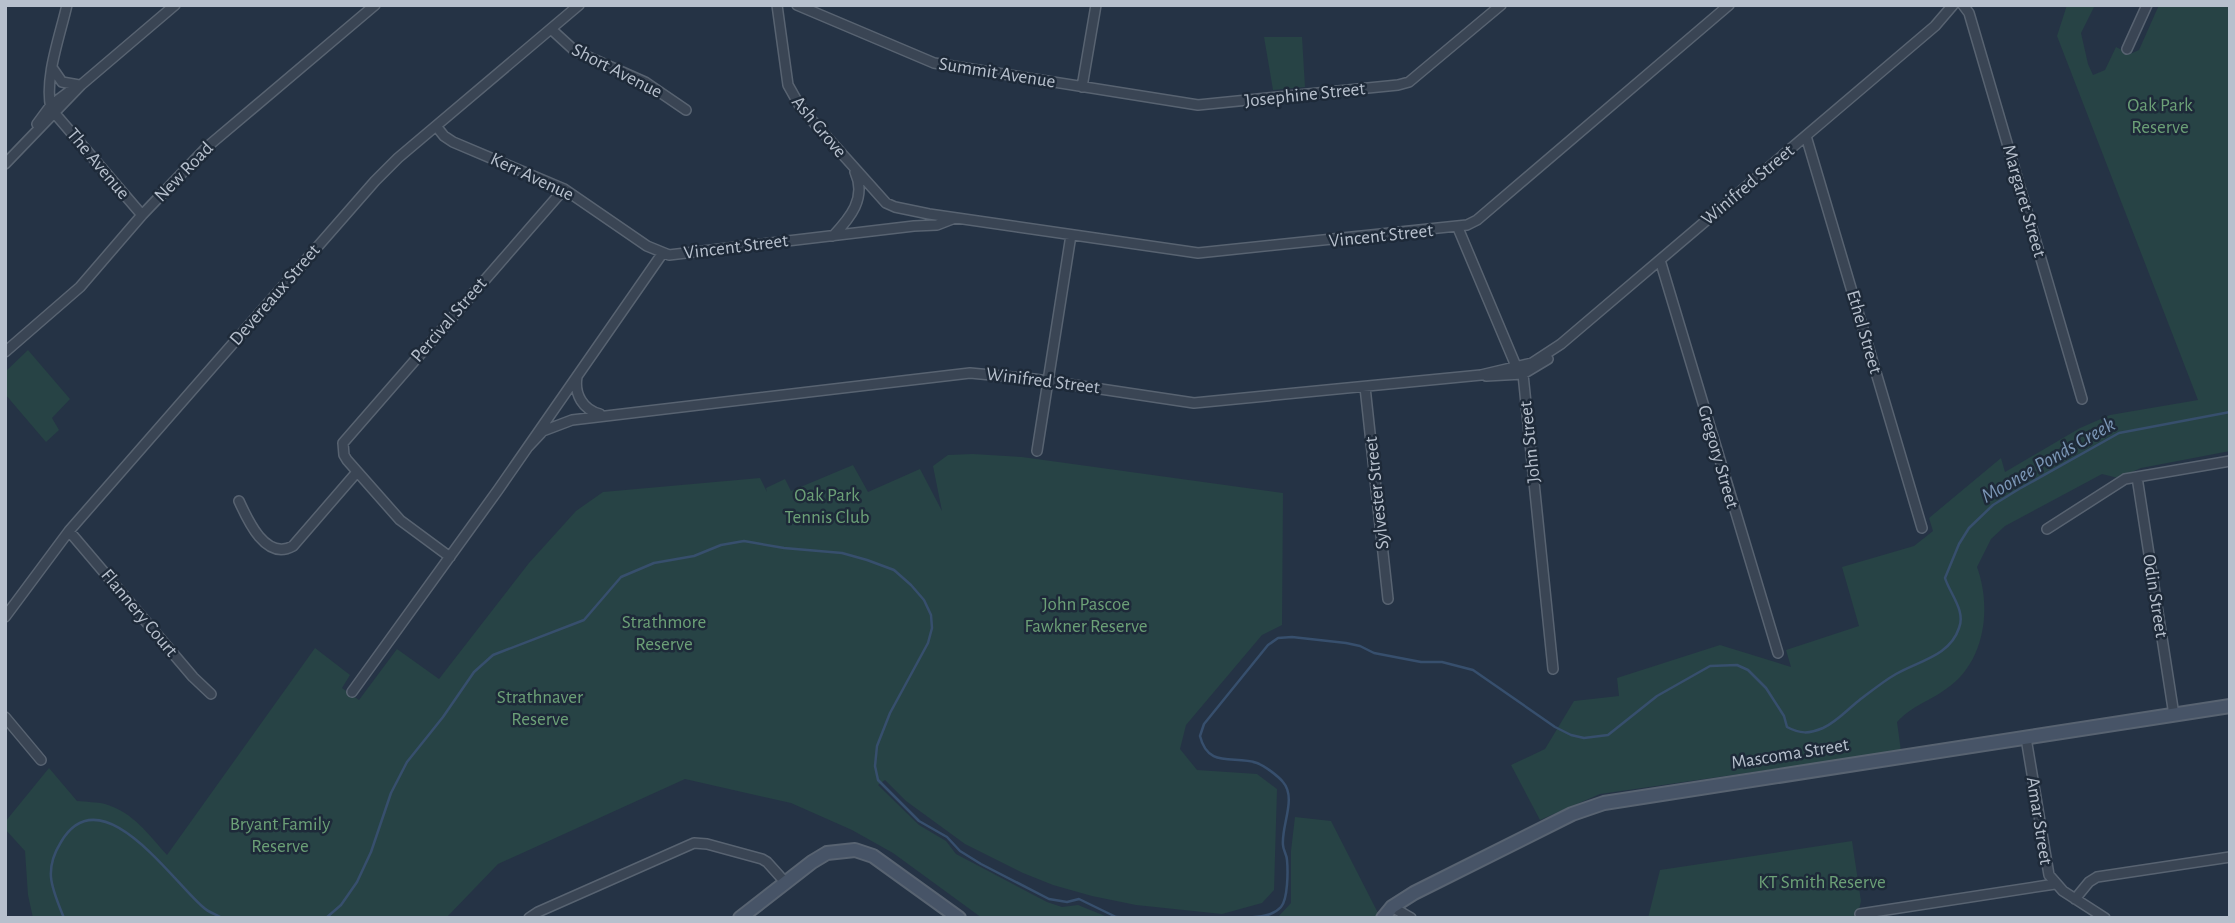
<svg xmlns="http://www.w3.org/2000/svg" width="2235" height="923" font-family="'Alegreya Sans',sans-serif">
<style>
.green{fill:#274345}
.lines{fill:none;stroke-linecap:round;stroke-linejoin:round}
.stream{stroke:#374f6d;stroke-width:2.5}
.minor-casing{stroke:#586371;stroke-width:12}
.secondary-casing{stroke:#586371;stroke-width:16}
.minor{stroke:#3a4554;stroke-width:9}
.secondary{stroke:#475467;stroke-width:12}
.labels{text-anchor:middle;dominant-baseline:central;stroke-width:5;stroke-linejoin:round;paint-order:stroke}
.street-label{font-size:19px;fill:#b7c0cd;stroke:#1e2a39}
.park-label{font-size:19px;fill:#6ca077;stroke:#1e2a39}
.water-label{font-size:21px;font-style:italic;fill:#7c97b7;stroke:#1e2a39}
</style>
<rect width="100%" height="100%" fill="#253345"/>
<path class="green" d="M 2067,5 L 2095,5 L 2081,33 L 2088,64 L 2093,75 L 2105,70 L 2116,47 L 2130,54 L 2139,50 L 2159,5 L 2230,5 L 2230,451 L 2141,468 L 2118,478 L 2102,474 L 2005,526 L 1991,539 L 1977,567 C 1992,608 1985,663 1946,689 C 1928,702 1913,705 1897,722 L 1901,751 L 1600,794 L 1540,820 L 1511,765 L 1545,749 L 1574,701 L 1619,696 L 1617,678 L 1720,645 L 1791,667 L 1786,650 L 1859,626 L 1842,567 L 1914,546 L 1933,531 L 1929,518 L 2001,458 L 2005,472 L 2080,428 L 2110,415 L 2198,400 L 2057,36 Z
M 1264,37 L 1302,37 L 1305,87 L 1273,90 Z
M 28,350 L 70,399 L 52,418 L 59,430 L 46,442 L 5,394 L 5,372 Z
M 973,454 L 1022,457 L 1283,493 L 1282,625 L 1262,635 L 1186,725 L 1180,749 L 1197,770 L 1257,774 L 1277,789 L 1274,890 L 1262,903 L 1222,914 L 1136,905 L 1092,896 L 1053,885 L 1023,873 L 965,844 L 906,801 L 885,780 L 878,785 L 919,825 L 946,841 L 956,854 L 1047,902 L 1062,907 L 1078,905 L 1110,918 L 982,918 L 893,853 L 852,830 L 791,803 L 685,779 L 498,864 L 446,918 L 33,918 L 28,895 L 25,851 L 5,829 L 5,822 L 49,768 L 77,801 C 86,802 97,802 105,804 C 133,812 149,835 167,855 L 315,648 L 350,675 L 342,688 L 359,700 L 397,649 L 439,679 L 529,563 L 576,511 L 603,492 L 760,478 L 767,492 L 766,488 L 785,479 L 791,491 L 853,465 L 868,492 L 920,469 L 942,511 L 933,466 L 948,455 Z
M 1295,817 L 1331,821 L 1378,913 L 1375,918 L 1277,918 L 1291,903 L 1291,851 Z
M 1852,841 L 1861,901 L 1857,918 L 1648,918 L 1660,870 Z"/>
<g class="lines">
<path class="stream" d="M 64,918 C 52,888 43,871 61,842 C 101,774 173,882 203,907 C 208,912 215,914 222,918
M 326,918 L 341,905 L 357,882 L 371,852 L 391,793 L 407,762 L 443,717 L 474,672 L 493,655 L 584,620 L 621,577 L 654,563 L 694,556 L 721,545 L 744,541 L 784,548 L 842,553 L 867,560 L 894,570 L 911,585 L 924,600 L 931,615 L 932,628 L 928,643 L 890,713 L 877,746 L 875,766 L 878,780 L 919,821 L 947,837 L 960,851 L 981,864 L 1049,899 L 1067,902 L 1079,899 L 1116,917 L 1140,918
M 1240,918 C 1253,917 1271,918 1281,907 C 1288,899 1288,871 1287,860 C 1287,855 1283,850 1283,845 C 1281,826 1297,798 1283,782 C 1278,776 1265,766 1257,763 C 1234,755 1208,769 1200,736 L 1204,724 L 1268,645 L 1278,638 L 1292,637 L 1346,643 L 1360,646 L 1374,653 L 1421,662 L 1442,662 L 1473,670 L 1555,727 L 1571,735 L 1584,738 L 1608,735 L 1657,696 L 1710,666 L 1737,665 L 1748,670 L 1766,688 L 1784,716 L 1787,727 C 1800,734 1809,734 1823,728 C 1836,722 1846,711 1857,702 C 1869,693 1882,682 1896,674 C 1918,661 1950,656 1959,628 C 1966,611 1950,594 1945,578 L 1959,544 L 1969,528 L 1993,505 L 2019,489 L 2119,433 L 2230,412"/>
<defs>
<path id="minor" d="M 67,5 C 60,36 44,78 51,109 L 142,215
M 777,5 L 788,85 L 801,108 L 886,203 L 895,207 L 929,214 L 1198,253 L 1467,225 L 1477,220 L 1729,5
M 797,5 L 934,63 L 1198,105 L 1398,85 L 1409,82 L 1501,5
M 1963,5 L 1969,13 L 2082,399
M 551,29 L 575,51 L 645,82 L 686,110
M 2127,49 L 2147,5
M 53,69 L 62,82 L 79,85
M 1082,87 L 1096,5
M 37,124 L 51,105 L 71,90
M 436,126 L 444,136 L 453,142 L 564,189 L 647,246 L 669,255 L 914,226 L 937,225 L 955,218
M 1806,136 L 1922,528
M 5,164 L 81,85 L 175,5
M 1458,228 L 1516,366 L 1523,374 L 1553,669
M 833,236 C 850,218 867,198 855,172
M 1660,260 L 1778,653
M 5,352 L 80,287 L 142,215 L 207,147 L 375,5
M 1486,376 L 1523,374 L 1548,359
M 577,377 C 574,394 583,410 600,414
M 1365,387 L 1388,599
M 528,447 L 543,431 L 572,420 L 970,373 L 1034,379 L 1194,403 L 1481,375 L 1532,363 L 1561,344 L 1935,26 L 1953,5
M 1037,451 L 1071,235
M 2137,477 L 2174,715
M 239,501 C 248,521 266,561 293,546 L 357,472
M 2047,529 L 2125,479 L 2230,461
M 69,531 L 193,677 L 211,694
M 450,557 L 400,520 L 347,460 L 344,455 L 343,443 L 564,189
M 5,617 L 69,531 L 375,181 L 398,158 L 579,5
M 352,692 L 498,490 L 662,254
M 5,717 L 41,760
M 2026,738 L 2049,875 L 2063,891 L 2105,918
M 2075,899 L 2089,882 L 2097,877 L 2230,857
M 1392,907 L 1411,918
M 1860,914 L 2055,884
M 529,918 L 538,912 L 694,843 L 707,844 L 762,859 L 767,862 L 785,882"/>
<path id="secondary" d="M 740,918 L 812,862 L 827,853 L 855,850 L 873,856 L 959,918
M 1383,918 L 1392,907 L 1414,893 L 1572,814 L 1604,803 L 2230,706"/>
</defs>
<use href="#minor" class="minor-casing"/>
<use href="#secondary" class="secondary-casing"/>
<use href="#minor" class="minor"/>
<use href="#secondary" class="secondary"/>
</g>
<g class="labels">
<g class="street-label">
<text transform="translate(617 71) rotate(27)">Short Avenue</text>
<text transform="translate(997 73) rotate(9)">Summit Avenue</text>
<text transform="translate(1305 95) rotate(-6)">Josephine Street</text>
<text transform="translate(819 127) rotate(50)">Ash Grove</text>
<text transform="translate(98 164) rotate(50)">The Avenue</text>
<text transform="translate(184 172) rotate(-46)">New Road</text>
<text transform="translate(532 177) rotate(25)">Kerr Avenue</text>
<text transform="translate(1748 185) rotate(-40)">Winifred Street</text>
<text transform="translate(2024 201) rotate(74)">Margaret Street</text>
<text transform="translate(1381 236) rotate(-6)">Vincent Street</text>
<text transform="translate(736 247) rotate(-7)">Vincent Street</text>
<text transform="translate(275 295) rotate(-49)">Devereaux Street</text>
<text transform="translate(449 320) rotate(-49)">Percival Street</text>
<text transform="translate(1864 332) rotate(74)">Ethel Street</text>
<text transform="translate(1043 381) rotate(7)">Winifred Street</text>
<text transform="translate(1530 442) rotate(-96)">John Street</text>
<text transform="translate(1718 457) rotate(74)">Gregory Street</text>
<text transform="translate(1377 493) rotate(-96)">Sylvester Street</text>
<text transform="translate(2155 596) rotate(81)">Odin Street</text>
<text transform="translate(139 613) rotate(50)">Flannery Court</text>
<text transform="translate(1790 754) rotate(-9)">Mascoma Street</text>
<text transform="translate(2039 821) rotate(81)">Amar Street</text>
</g>
<g class="park-label">
<text x="2160" y="105">Oak Park<tspan x="2160" dy="22">Reserve</tspan></text>
<text x="827" y="495">Oak Park<tspan x="827" dy="22">Tennis Club</tspan></text>
<text x="1086" y="604">John Pascoe<tspan x="1086" dy="22">Fawkner Reserve</tspan></text>
<text x="664" y="622">Strathmore<tspan x="664" dy="22">Reserve</tspan></text>
<text x="540" y="697">Strathnaver<tspan x="540" dy="22">Reserve</tspan></text>
<text x="280" y="824">Bryant Family<tspan x="280" dy="22">Reserve</tspan></text>
<text x="1822" y="882">KT Smith Reserve</text>
</g>
<g class="water-label">
<text transform="translate(2048 460) rotate(-30)">Moonee Ponds Creek</text>
</g>
</g>
<rect width="2235" height="923" fill="none" stroke="#b7c0cd" stroke-width="14"/>
</svg>
